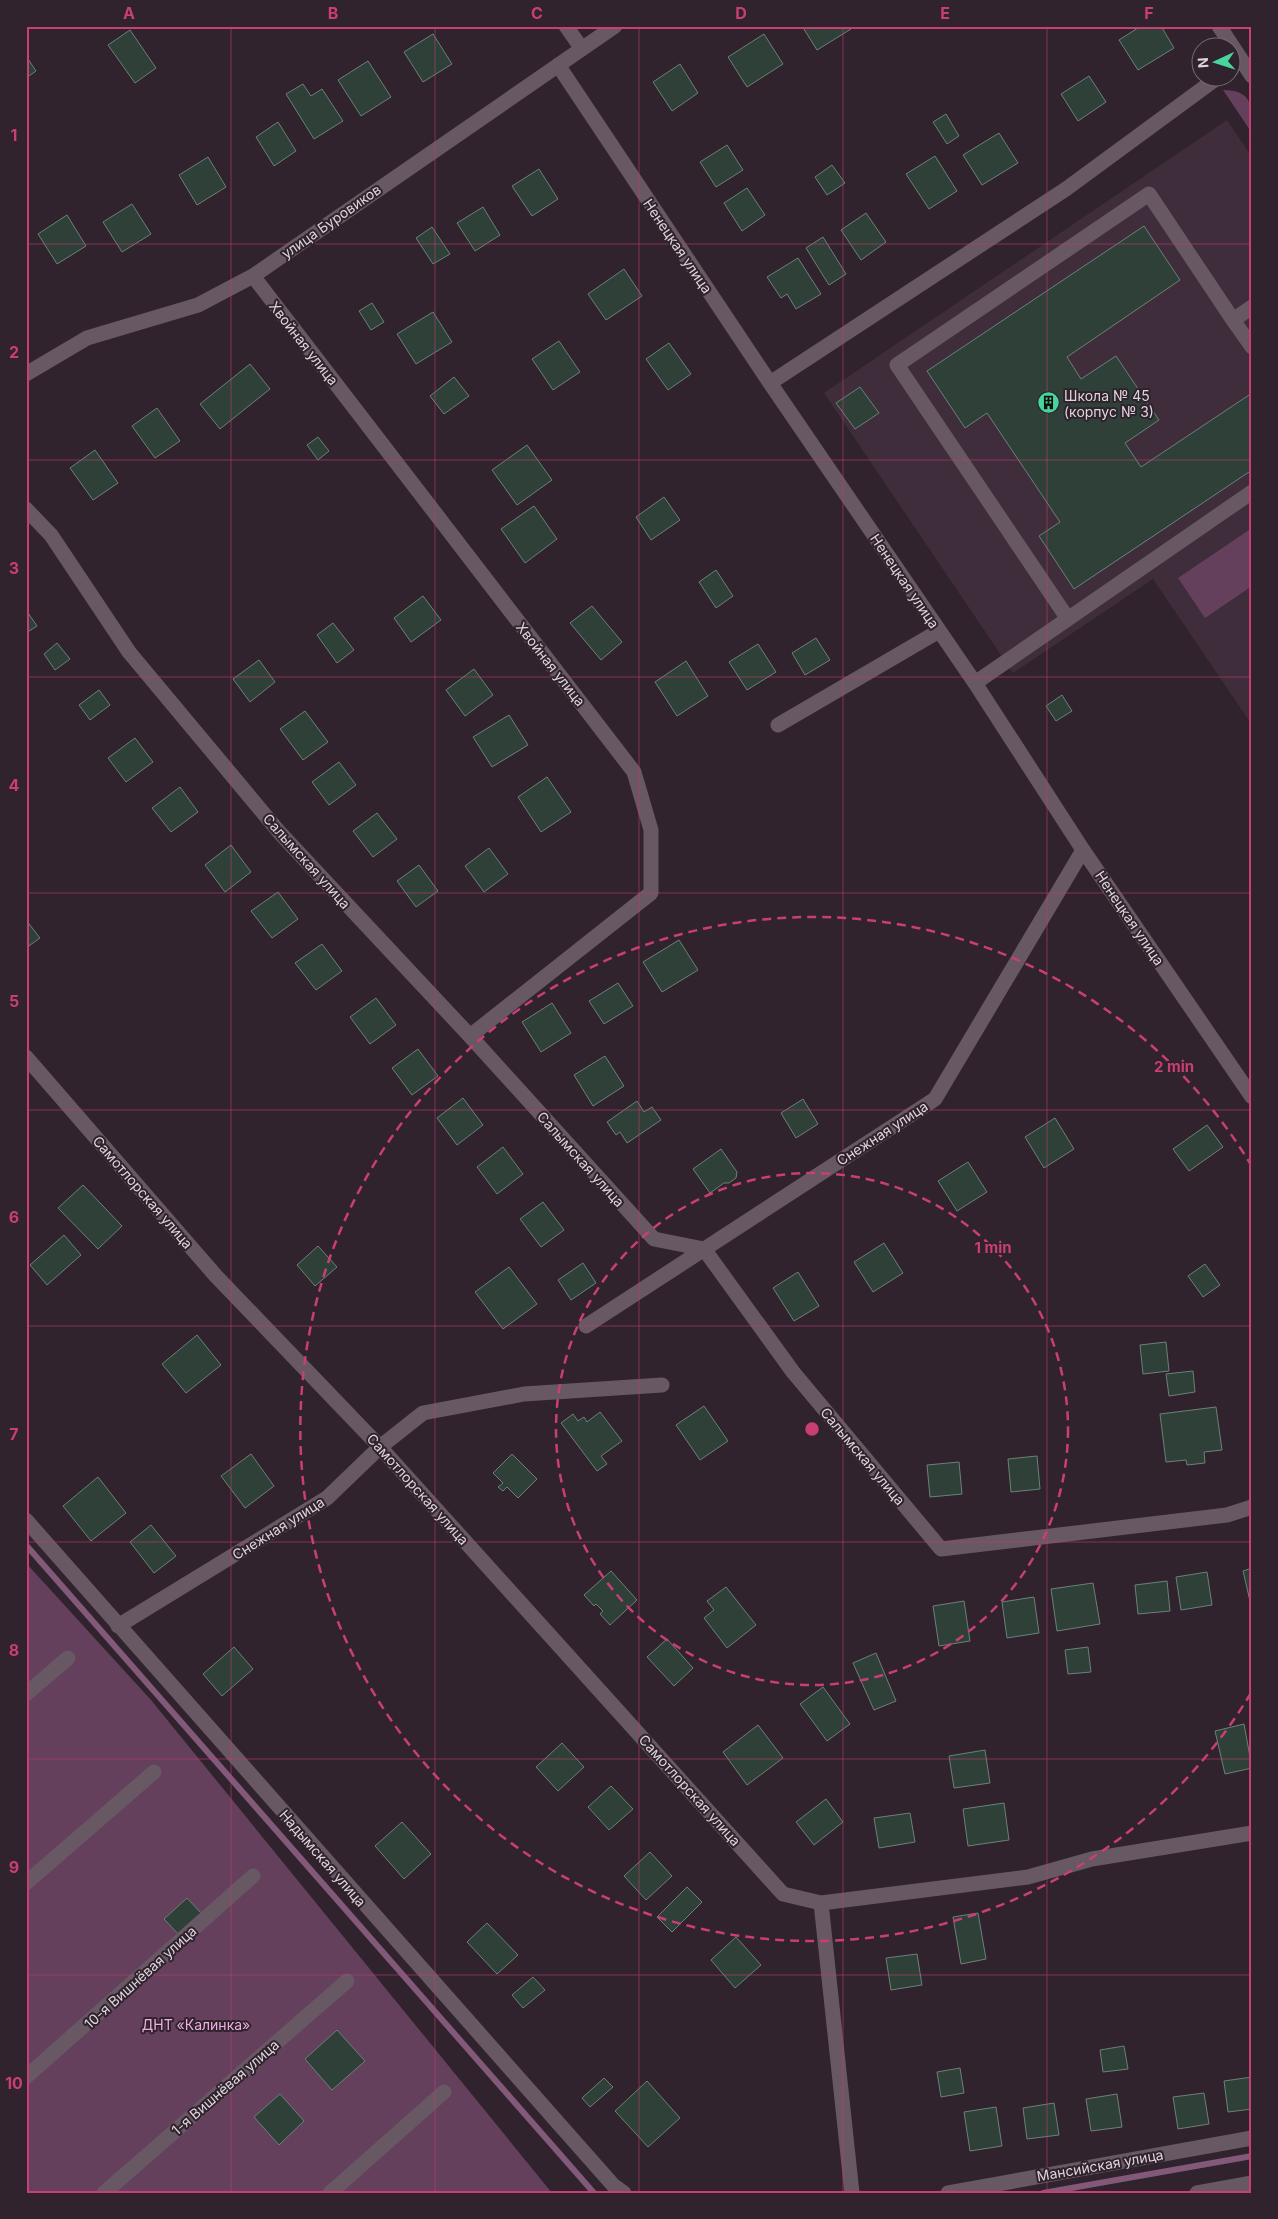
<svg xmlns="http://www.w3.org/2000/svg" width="1278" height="2219" font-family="Inter,sans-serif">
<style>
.built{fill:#3f2d3b}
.green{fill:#64405c}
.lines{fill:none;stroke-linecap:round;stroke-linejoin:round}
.stream{stroke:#825979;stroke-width:6}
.building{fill:#2f4038;stroke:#6d8077}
.minor{stroke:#675863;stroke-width:15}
.grid{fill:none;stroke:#c83e75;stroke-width:1;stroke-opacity:0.55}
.ring{fill:none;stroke:#c83e75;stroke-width:2.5;stroke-dasharray:9 6}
.labels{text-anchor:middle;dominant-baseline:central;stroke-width:4;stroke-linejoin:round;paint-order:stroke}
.street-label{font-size:14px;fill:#ded5dc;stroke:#30232d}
.poi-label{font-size:14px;fill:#ded5dc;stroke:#30232d;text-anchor:start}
.park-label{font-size:14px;fill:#efaee1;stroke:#30232d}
.centre{fill:#c83e75;stroke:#30232d;stroke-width:2.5}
.ring-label{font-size:15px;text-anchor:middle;font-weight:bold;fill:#c83e75;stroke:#30232d;stroke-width:4;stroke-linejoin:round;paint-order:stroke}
.neatline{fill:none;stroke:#c83e75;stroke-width:2}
.grid-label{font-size:16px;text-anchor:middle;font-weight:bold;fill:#c83e75}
</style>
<rect width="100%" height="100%" fill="#30232d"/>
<path class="built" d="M 1227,120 L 1252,157 L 1252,725 L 1153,579 L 1013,673 L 824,393 Z"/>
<path class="green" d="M 1223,90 C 1254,90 1252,108 1252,133 Z
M 1252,528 L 1252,586 L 1205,618 L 1178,578 Z
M 26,1563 L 151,1700 L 552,2193 L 26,2193 Z"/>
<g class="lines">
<path class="stream" d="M 26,1545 L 594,2193
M 1043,2193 L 1252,2156"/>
</g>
<path class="building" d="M 802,26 L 849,26 L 851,29 L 817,50 Z
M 1141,26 L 1161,26 L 1174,48 L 1138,70 L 1119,40 Z
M 130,30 L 156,68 L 135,83 L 108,45 Z
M 433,34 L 452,64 L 423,82 L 404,52 Z
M 764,34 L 783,64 L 747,87 L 728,57 Z
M 26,56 L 36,71 L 26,78 Z
M 368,61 L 391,97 L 361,116 L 338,80 Z
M 680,64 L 698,93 L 672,111 L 653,82 Z
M 1089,76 L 1106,102 L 1078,121 L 1061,94 Z
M 303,84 L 311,96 L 322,89 L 343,121 L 314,139 L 286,94 Z
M 946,114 L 959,136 L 947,144 L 933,122 Z
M 278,122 L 296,151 L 274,166 L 256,137 Z
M 999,133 L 1018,163 L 982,185 L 963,155 Z
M 727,145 L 743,170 L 716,187 L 700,162 Z
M 935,156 L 957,191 L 929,209 L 906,174 Z
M 208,157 L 226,187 L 197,205 L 179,175 Z
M 832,165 L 845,183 L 827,195 L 815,177 Z
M 539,169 L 558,199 L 532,216 L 512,186 Z
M 747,188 L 765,215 L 742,231 L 724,203 Z
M 132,204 L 151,234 L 122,252 L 103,222 Z
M 483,207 L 500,235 L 475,251 L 457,223 Z
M 866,213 L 886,242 L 861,260 L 841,230 Z
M 67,215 L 86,246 L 57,264 L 38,234 Z
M 1144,226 L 1180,280 L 1067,357 L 1081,379 L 1116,356 L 1159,420 L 1125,443 L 1141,467 L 1252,393 L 1252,470 L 1074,589 L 1039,536 L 1060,522 L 987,413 L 965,428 L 927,371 Z
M 432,227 L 450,254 L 433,264 L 416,238 Z
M 823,237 L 846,274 L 829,285 L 806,248 Z
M 798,258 L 821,294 L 796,309 L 787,294 L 781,298 L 767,277 Z
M 624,269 L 642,296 L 606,320 L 588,294 Z
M 372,303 L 384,322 L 371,330 L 359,311 Z
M 433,312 L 452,342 L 416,364 L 397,334 Z
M 559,341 L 580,372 L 553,390 L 532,359 Z
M 669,343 L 691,374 L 668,390 L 646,359 Z
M 250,364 L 270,389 L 220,429 L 200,404 Z
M 454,377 L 469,396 L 444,414 L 430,396 Z
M 860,387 L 879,413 L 855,429 L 836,403 Z
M 157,408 L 180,441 L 155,458 L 132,426 Z
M 318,437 L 329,451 L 318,460 L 307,445 Z
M 527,445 L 552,480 L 517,505 L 492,470 Z
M 95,450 L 118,483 L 93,500 L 70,468 Z
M 664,497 L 680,520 L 651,540 L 636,517 Z
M 534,506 L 557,539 L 525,563 L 501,529 Z
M 716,570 L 733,596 L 716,608 L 699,582 Z
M 423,596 L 441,620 L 411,642 L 394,618 Z
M 592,606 L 622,642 L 601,660 L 570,623 Z
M 26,610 L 37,626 L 26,633 Z
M 333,623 L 354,650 L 337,663 L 317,635 Z
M 816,638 L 830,660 L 805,675 L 792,653 Z
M 57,643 L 70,659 L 55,670 L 44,654 Z
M 758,644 L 776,672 L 747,690 L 729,662 Z
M 259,660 L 275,682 L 250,702 L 233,679 Z
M 686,661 L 708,696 L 677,716 L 655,682 Z
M 474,669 L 493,695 L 465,716 L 446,690 Z
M 99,690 L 110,705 L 90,720 L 79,705 Z
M 1062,695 L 1072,711 L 1056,721 L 1046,706 Z
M 305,711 L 328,742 L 303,760 L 280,729 Z
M 509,715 L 528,745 L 492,767 L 473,737 Z
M 135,738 L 153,762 L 126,782 L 108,758 Z
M 339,762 L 356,785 L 329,805 L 312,782 Z
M 547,777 L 571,812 L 541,832 L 518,797 Z
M 180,787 L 198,812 L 171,832 L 152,808 Z
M 377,813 L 397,839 L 373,857 L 353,831 Z
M 231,845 L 251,872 L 225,892 L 205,865 Z
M 489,848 L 508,874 L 484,892 L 465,866 Z
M 419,865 L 438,891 L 416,907 L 397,881 Z
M 278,892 L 298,919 L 272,938 L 251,911 Z
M 26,920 L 40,938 L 26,948 Z
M 679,940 L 698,970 L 662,992 L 643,962 Z
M 322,944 L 342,971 L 316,990 L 295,963 Z
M 618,983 L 633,1006 L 604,1024 L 589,1001 Z
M 376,998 L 396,1025 L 370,1044 L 350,1017 Z
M 552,1003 L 571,1033 L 541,1052 L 522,1022 Z
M 418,1049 L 438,1076 L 412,1095 L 392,1068 Z
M 605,1056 L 624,1086 L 593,1106 L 574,1075 Z
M 463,1098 L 483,1125 L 457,1145 L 437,1118 Z
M 803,1099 L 818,1124 L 796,1138 L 781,1113 Z
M 637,1101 L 644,1112 L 652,1107 L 661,1120 L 627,1143 L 620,1132 L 616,1135 L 607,1122 Z
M 1055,1118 L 1074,1149 L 1044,1168 L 1025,1137 Z
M 1207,1125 L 1223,1147 L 1189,1171 L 1173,1149 Z
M 503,1147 L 523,1174 L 497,1194 L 477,1167 Z
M 721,1149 L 737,1172 L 736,1178 L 729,1183 L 724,1183 L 710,1193 L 693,1169 Z
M 968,1162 L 987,1192 L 957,1211 L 938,1181 Z
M 83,1185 L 122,1226 L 98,1249 L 58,1208 Z
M 543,1202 L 564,1230 L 541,1247 L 520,1219 Z
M 64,1235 L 81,1255 L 47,1285 L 30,1265 Z
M 884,1243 L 903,1273 L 873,1292 L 854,1262 Z
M 318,1246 L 337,1267 L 315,1286 L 297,1265 Z
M 583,1263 L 596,1283 L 571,1300 L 558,1280 Z
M 1205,1264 L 1220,1285 L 1203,1297 L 1188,1276 Z
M 509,1267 L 537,1304 L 503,1329 L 475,1292 Z
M 798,1272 L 819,1306 L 794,1321 L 773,1288 Z
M 197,1335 L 221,1365 L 186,1393 L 162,1364 Z
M 1166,1342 L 1169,1371 L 1143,1374 L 1140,1345 Z
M 1193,1371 L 1195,1392 L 1169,1396 L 1166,1374 Z
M 704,1406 L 728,1441 L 700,1460 L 676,1425 Z
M 1216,1407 L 1222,1450 L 1204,1452 L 1205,1463 L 1187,1465 L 1186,1460 L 1166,1462 L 1160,1414 Z
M 600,1412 L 622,1441 L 601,1456 L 607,1464 L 597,1471 L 561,1423 L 573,1414 L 578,1421 L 584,1417 L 587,1422 Z
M 251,1454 L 274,1486 L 245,1508 L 221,1476 Z
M 512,1454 L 537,1479 L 518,1498 L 507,1487 L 503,1491 L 498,1487 L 503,1483 L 493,1473 Z
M 1037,1456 L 1040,1489 L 1011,1492 L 1008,1459 Z
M 959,1462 L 962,1494 L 930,1497 L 927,1465 Z
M 98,1477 L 126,1513 L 91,1541 L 63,1506 Z
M 151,1525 L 176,1556 L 154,1573 L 130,1542 Z
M 1252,1568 L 1252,1601 L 1250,1601 L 1243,1571 Z
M 611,1571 L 637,1600 L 610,1625 L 600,1614 L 603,1611 L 596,1604 L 594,1606 L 584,1595 Z
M 1207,1572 L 1212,1605 L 1181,1610 L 1176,1577 Z
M 1167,1581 L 1170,1611 L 1138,1614 L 1135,1585 Z
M 1093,1583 L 1100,1624 L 1057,1631 L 1051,1589 Z
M 726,1587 L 756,1625 L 727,1648 L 704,1618 L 714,1610 L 707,1601 Z
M 1034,1597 L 1039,1633 L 1007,1638 L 1002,1602 Z
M 964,1601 L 970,1641 L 939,1646 L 933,1606 Z
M 667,1639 L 693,1668 L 674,1686 L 647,1657 Z
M 234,1647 L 253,1669 L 222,1696 L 203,1674 Z
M 1088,1647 L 1091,1672 L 1068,1674 L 1065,1650 Z
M 876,1653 L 896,1701 L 874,1710 L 853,1663 Z
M 823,1687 L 850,1724 L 827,1741 L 800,1704 Z
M 1244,1724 L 1252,1768 L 1225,1774 L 1215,1731 Z
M 758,1725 L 783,1758 L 747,1785 L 723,1752 Z
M 562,1743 L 584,1767 L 558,1791 L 536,1767 Z
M 985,1750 L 990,1783 L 954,1788 L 949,1756 Z
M 611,1786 L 633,1809 L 609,1830 L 588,1807 Z
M 826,1799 L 843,1822 L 814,1845 L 796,1822 Z
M 1004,1803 L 1009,1840 L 968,1846 L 963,1809 Z
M 910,1813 L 915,1842 L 879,1848 L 874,1818 Z
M 402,1822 L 431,1854 L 404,1879 L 375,1846 Z
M 650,1852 L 672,1876 L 646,1900 L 624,1876 Z
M 687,1887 L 702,1902 L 672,1932 L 657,1917 Z
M 187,1898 L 202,1914 L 180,1936 L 164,1919 Z
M 978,1913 L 986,1959 L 961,1964 L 953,1917 Z
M 487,1923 L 518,1955 L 497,1974 L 467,1942 Z
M 736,1937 L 761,1965 L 735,1988 L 711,1960 Z
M 917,1954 L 922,1985 L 891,1990 L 886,1958 Z
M 533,1977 L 545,1990 L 523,2008 L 512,1995 Z
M 337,2030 L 365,2061 L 332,2090 L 305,2059 Z
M 1124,2046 L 1128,2069 L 1103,2072 L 1100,2050 Z
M 960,2068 L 964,2093 L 941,2097 L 937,2072 Z
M 1252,2077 L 1252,2109 L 1228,2112 L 1224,2081 Z
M 604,2078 L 613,2087 L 590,2107 L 582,2098 Z
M 647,2081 L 680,2118 L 648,2147 L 615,2111 Z
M 1204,2093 L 1209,2124 L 1178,2129 L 1173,2097 Z
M 280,2094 L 304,2121 L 279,2145 L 254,2117 Z
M 1117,2094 L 1122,2127 L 1091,2131 L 1086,2099 Z
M 1054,2103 L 1059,2135 L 1027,2139 L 1023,2108 Z
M 996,2107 L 1002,2146 L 970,2151 L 964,2112 Z"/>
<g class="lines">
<path class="minor" d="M 566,26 L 582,49
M 1219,26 L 1252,76
M 558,65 L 770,383 L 975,683 L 1083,850 L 1252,1097
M 253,276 L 634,772 L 651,830 L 651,893 L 470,1036
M 1252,307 L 1233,320 L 1252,347
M 26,374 L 87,338 L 198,305 L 253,276 L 615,26
M 770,383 L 1066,189 L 1217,78
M 26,509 L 51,535 L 129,652 L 280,833 L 470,1036 L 654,1239 L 704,1249 L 793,1372 L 941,1549 L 1227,1515 L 1252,1507
M 1068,619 L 897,365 L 1149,194 L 1233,320
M 975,683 L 1252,492
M 778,725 L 939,631
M 26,1057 L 215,1275 L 380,1447 L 783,1894 L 821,1903
M 586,1326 L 935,1099 L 1083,850
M 26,1520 L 613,2185 L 624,2193
M 118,1626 L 327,1498 L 380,1447 L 423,1413 L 524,1394 L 662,1385
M 26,1694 L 68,1658
M 26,1883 L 154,1772
M 26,2077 L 253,1876
M 104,2193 L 347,1981
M 330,2193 L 444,2092
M 852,2193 L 821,1903 L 1028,1877 L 1092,1859 L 1252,1833
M 948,2193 L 1252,2138
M 1197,2193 L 1252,2183"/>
</g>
<path class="grid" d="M 231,26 L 231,2193M 435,26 L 435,2193M 639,26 L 639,2193M 843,26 L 843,2193M 1047,26 L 1047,2193M 26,244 L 1252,244M 26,460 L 1252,460M 26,677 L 1252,677M 26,893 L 1252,893M 26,1110 L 1252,1110M 26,1326 L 1252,1326M 26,1542 L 1252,1542M 26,1759 L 1252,1759M 26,1975 L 1252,1975"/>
<g class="ring">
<circle cx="812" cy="1429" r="256"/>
<path d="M1251 1693A512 512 0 1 1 1251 1165"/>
</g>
<defs>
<symbol id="building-disc" viewBox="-11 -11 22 22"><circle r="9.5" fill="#48d49d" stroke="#30232d"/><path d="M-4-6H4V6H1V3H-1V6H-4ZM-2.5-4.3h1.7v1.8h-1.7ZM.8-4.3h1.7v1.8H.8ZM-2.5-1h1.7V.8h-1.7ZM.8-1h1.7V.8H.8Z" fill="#111"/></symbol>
</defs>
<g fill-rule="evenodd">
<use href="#building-disc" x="1036" y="390" width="25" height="25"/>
</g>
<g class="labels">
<g class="street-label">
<text transform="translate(331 221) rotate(-35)">улица Буровиков</text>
<text transform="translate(678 246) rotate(56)">Ненецкая улица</text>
<text transform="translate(304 343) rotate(52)">Хвойная улица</text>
<text transform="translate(905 581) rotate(56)">Ненецкая улица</text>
<text transform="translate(551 664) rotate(52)">Хвойная улица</text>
<text transform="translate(307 861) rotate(48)">Салымская улица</text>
<text transform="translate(1130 918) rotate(56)">Ненецкая улица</text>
<text transform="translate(882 1133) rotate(-33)">Снежная улица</text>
<text transform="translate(581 1159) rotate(48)">Салымская улица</text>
<text transform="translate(143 1192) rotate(49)">Самотлорская улица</text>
<text transform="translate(863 1456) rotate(50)">Салымская улица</text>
<text transform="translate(418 1489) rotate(48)">Самотлорская улица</text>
<text transform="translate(278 1528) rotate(-32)">Снежная улица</text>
<text transform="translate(690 1790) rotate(48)">Самотлорская улица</text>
<text transform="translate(323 1858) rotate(49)">Надымская улица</text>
<text transform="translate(140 1977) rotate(-42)">10-я Вишнёвая улица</text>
<text transform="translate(225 2087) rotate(-41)">1-я Вишнёвая улица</text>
<text transform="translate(1100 2165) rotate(-10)">Мансийская улица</text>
</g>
<g class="poi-label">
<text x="1064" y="395">Школа № 45<tspan x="1064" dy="16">(корпус № 3)</tspan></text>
</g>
<g class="park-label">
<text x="196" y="2024">ДНТ «Калинка»</text>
</g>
</g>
<circle cx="812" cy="1429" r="8" class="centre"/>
<g class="ring-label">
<text x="1174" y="1072">2 min</text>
<text x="993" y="1253">1 min</text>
</g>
<rect width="1278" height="2219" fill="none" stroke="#30232d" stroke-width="55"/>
<g transform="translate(1216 62) rotate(266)"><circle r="24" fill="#30232d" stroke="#766a73"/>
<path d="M0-4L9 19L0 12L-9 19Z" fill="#48d49d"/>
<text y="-8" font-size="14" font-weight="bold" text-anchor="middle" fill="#ded5dc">N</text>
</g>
<rect x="28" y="28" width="1222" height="2164" class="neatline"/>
<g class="grid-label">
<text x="129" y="19">A</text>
<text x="333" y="19">B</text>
<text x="537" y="19">C</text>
<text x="741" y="19">D</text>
<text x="945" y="19">E</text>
<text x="1149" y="19">F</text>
<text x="14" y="141">1</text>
<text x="14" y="358">2</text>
<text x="14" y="574">3</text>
<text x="14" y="791">4</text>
<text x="14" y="1007">5</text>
<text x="14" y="1223">6</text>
<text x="14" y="1440">7</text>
<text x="14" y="1656">8</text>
<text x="14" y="1873">9</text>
<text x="14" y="2089">10</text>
</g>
</svg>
